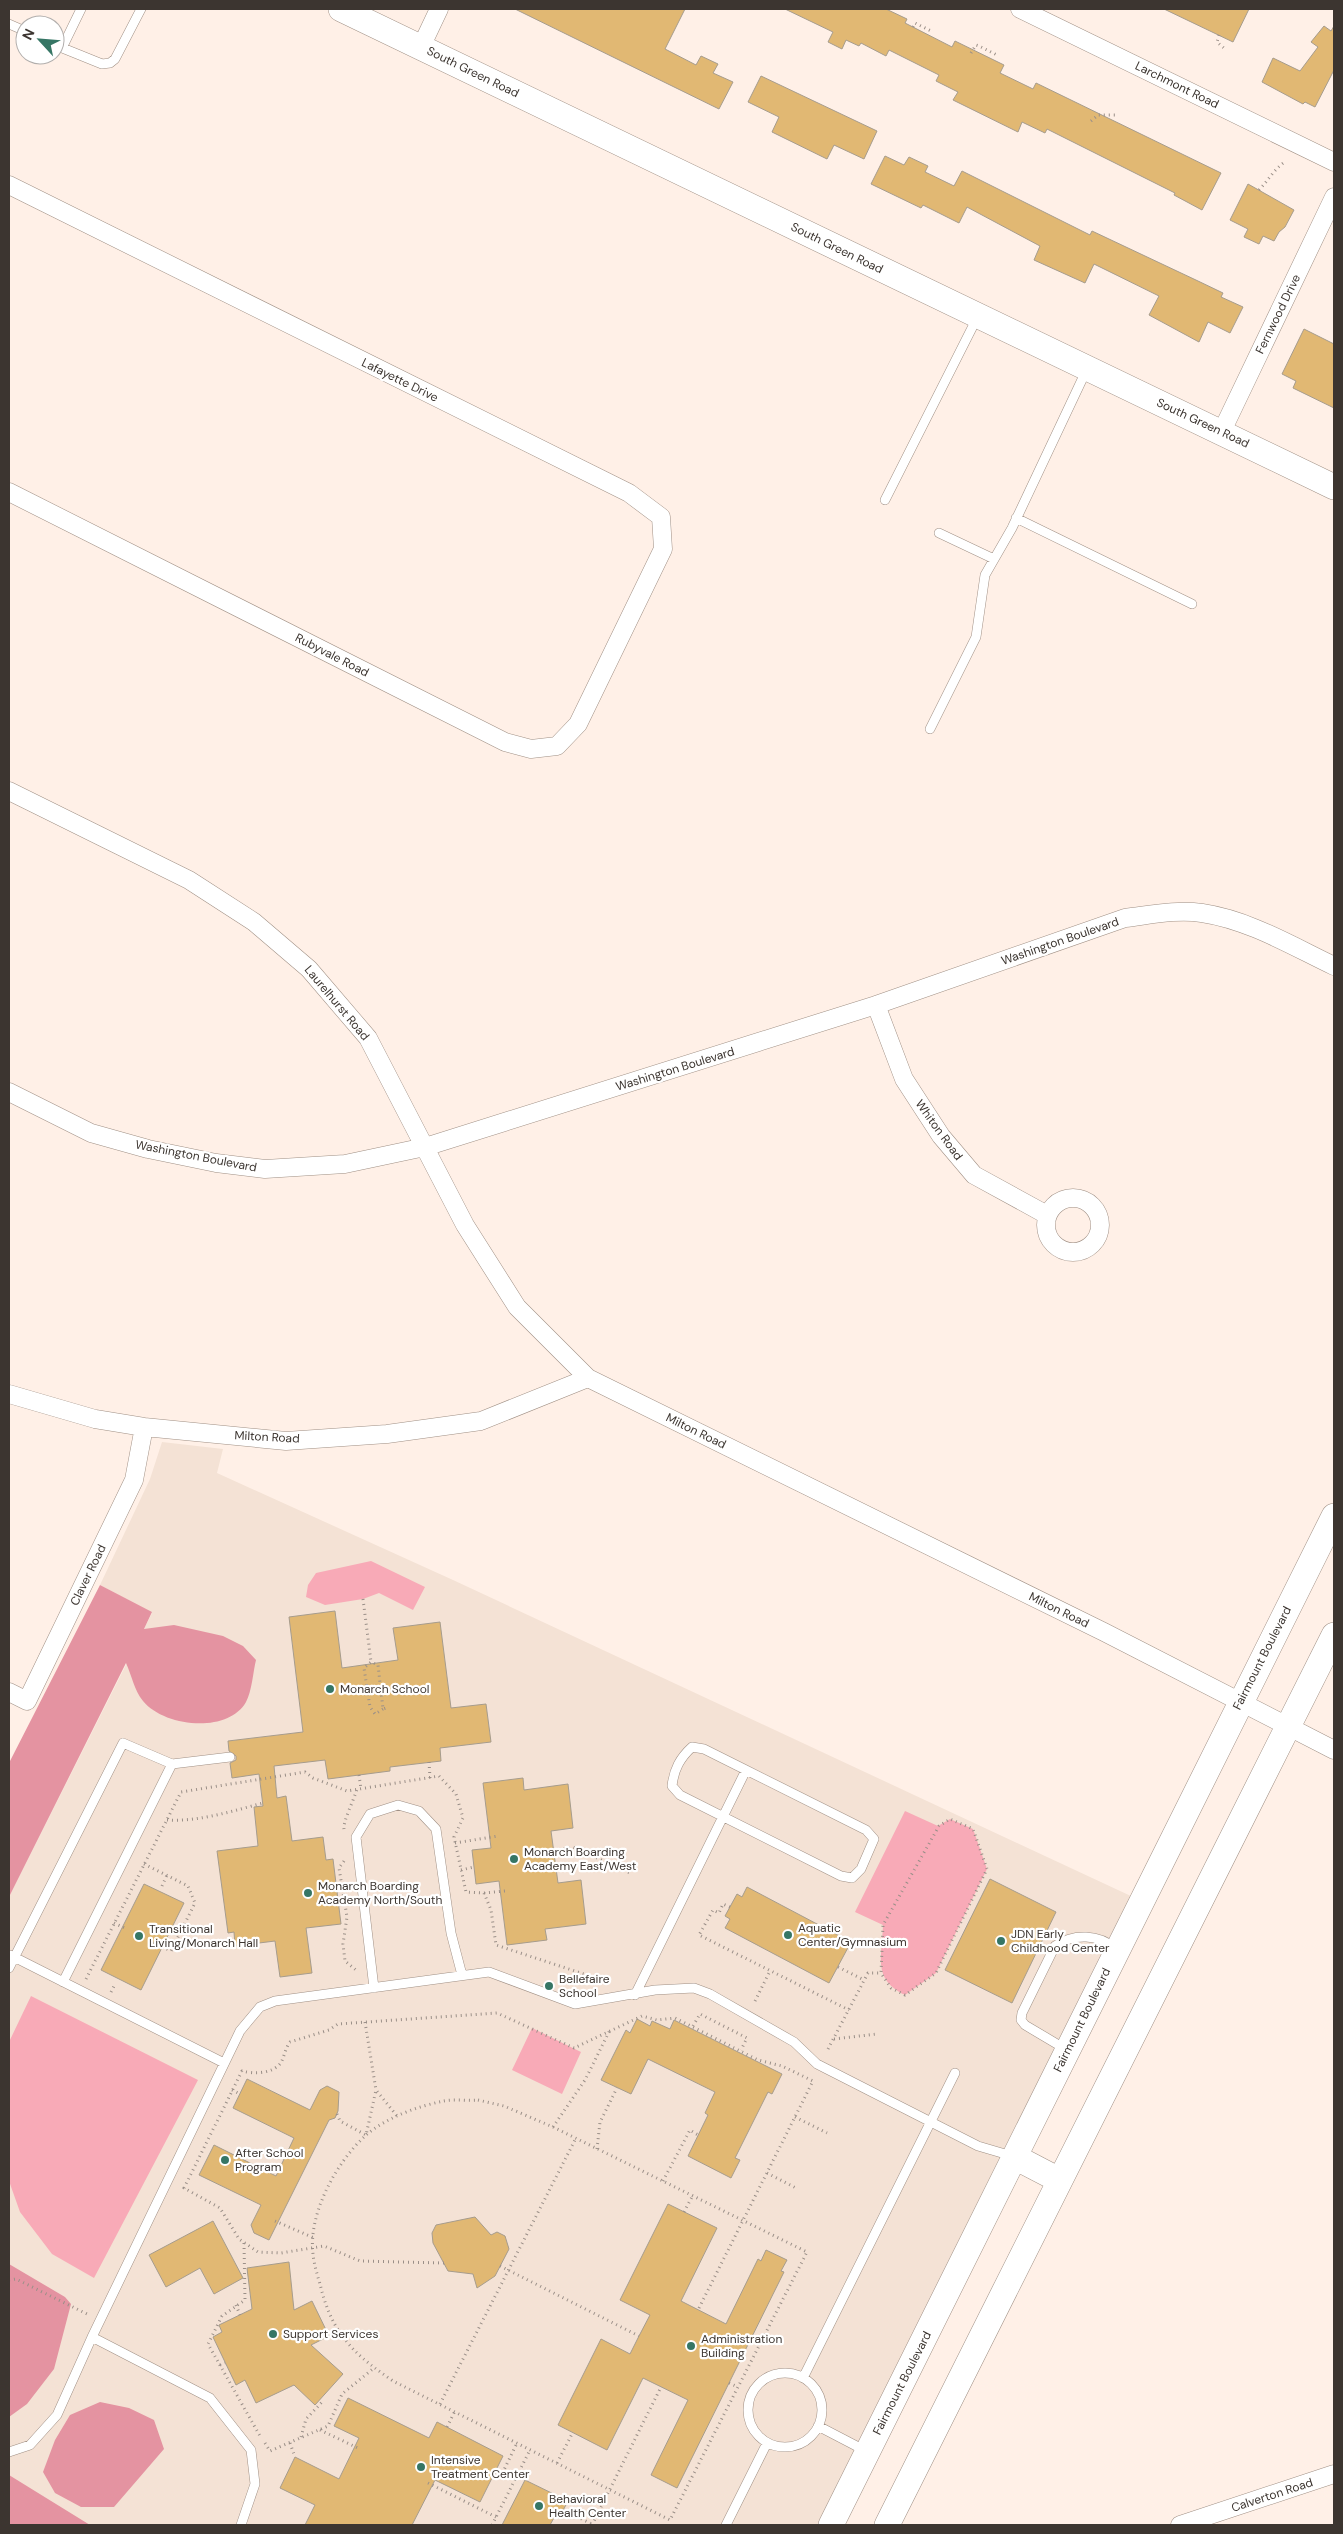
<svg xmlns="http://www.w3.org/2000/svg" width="1343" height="2534" font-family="'DM Sans',sans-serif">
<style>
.built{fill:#f4e2d5}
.green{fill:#f8aab7}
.forest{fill:#e493a1}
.building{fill:#e1b873;stroke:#a69c8d}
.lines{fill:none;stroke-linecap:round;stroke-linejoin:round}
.service-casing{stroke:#a09085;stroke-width:10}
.minor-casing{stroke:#a09085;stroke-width:19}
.secondary-casing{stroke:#a09085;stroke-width:26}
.path{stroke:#9a8f88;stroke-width:3;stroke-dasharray:1 4;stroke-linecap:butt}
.service{stroke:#fff;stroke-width:9}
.minor{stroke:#fff;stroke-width:18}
.secondary{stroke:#fff;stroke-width:25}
.poi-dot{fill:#367665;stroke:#fff;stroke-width:2}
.labels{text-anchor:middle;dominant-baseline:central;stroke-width:4.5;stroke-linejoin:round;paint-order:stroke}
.street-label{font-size:12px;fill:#3c3530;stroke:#fff}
.poi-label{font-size:12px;fill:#3c3530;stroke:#fff;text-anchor:start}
</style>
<rect width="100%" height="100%" fill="#fff0e7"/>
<path class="built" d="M 162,1442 L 223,1449 L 217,1473 L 453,1580 L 1133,1897 L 820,2525 L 52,2525 L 9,2504 L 9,1897 L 152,1613 L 100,1585 L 150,1479 Z"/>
<path class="green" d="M 371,1561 L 425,1587 L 413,1610 L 379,1593 L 363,1599 L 325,1605 L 306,1597 L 308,1585 L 316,1573 Z
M 905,1811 L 938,1826 L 950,1819 L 973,1829 L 987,1869 L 936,1973 L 905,1995 C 872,1979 882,1957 883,1925 L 855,1912 Z
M 31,1996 L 198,2080 L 94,2278 L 52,2254 L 20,2212 L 9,2181 L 9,2042 Z
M 532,2028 L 581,2052 L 562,2094 L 512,2070 Z"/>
<path class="forest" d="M 100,1585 L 152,1612 L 144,1629 L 174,1625 L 223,1636 L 243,1646 L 256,1660 C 253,1672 252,1691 246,1702 C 228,1734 164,1727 143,1701 C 134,1690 132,1676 126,1663 L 9,1897 L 9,1763 Z
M 9,2264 L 65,2297 L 71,2304 L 54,2369 L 27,2404 L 9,2417 Z
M 100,2402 L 129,2408 L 154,2420 L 164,2449 L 114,2507 L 81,2507 L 55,2493 L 43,2472 L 55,2440 L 70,2415 Z
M 9,2475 L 90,2525 L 9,2525 Z"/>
<path class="building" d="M 515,9 L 685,9 L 665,49 L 696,65 L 701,56 L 718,64 L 713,73 L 733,82 L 719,109 Z
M 785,9 L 886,9 L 907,19 L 905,23 L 952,47 L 955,41 L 1004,65 L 1000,73 L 1033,89 L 1036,83 L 1221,173 L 1202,210 L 1174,195 L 1175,193 L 1047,129 L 1045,133 L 1022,122 L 1018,132 L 953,100 L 958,92 L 936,81 L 939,75 L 889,50 L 886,56 L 861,43 L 859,46 L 846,40 L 842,49 L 828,42 L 833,32 Z
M 1164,9 L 1249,9 L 1233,42 Z
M 1324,26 L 1331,31 L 1334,26 L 1334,70 L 1315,107 L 1305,102 L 1303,104 L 1262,82 L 1273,58 L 1300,71 L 1318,47 L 1311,42 Z
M 761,76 L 877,131 L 864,159 L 834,145 L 827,159 L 772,132 L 779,117 L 748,102 Z
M 885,156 L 904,165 L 909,157 L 928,166 L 925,172 L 954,186 L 962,171 L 1090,235 L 1092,231 L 1198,281 L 1223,293 L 1221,297 L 1243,307 L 1230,333 L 1208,322 L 1199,342 L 1149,315 L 1159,296 L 1094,264 L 1085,283 L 1034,260 L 1040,246 L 967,207 L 959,223 L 923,205 L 921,208 L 871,184 Z
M 1248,184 L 1294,210 L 1285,227 L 1279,232 L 1274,241 L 1263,236 L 1259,244 L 1244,237 L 1248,229 L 1230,220 Z
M 1304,329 L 1334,344 L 1334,408 L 1293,388 L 1296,381 L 1282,374 Z
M 335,1611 L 342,1668 L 398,1660 L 393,1628 L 440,1622 L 451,1708 L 486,1704 L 491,1742 L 440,1748 L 441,1761 L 390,1767 L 390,1771 L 328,1779 L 325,1760 L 274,1766 L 277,1798 L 286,1796 L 292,1841 L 323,1837 L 326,1860 L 333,1859 L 341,1924 L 306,1928 L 312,1973 L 280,1977 L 275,1941 L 235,1946 L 234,1932 L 228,1933 L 217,1851 L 258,1846 L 254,1807 L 263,1806 L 259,1774 L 232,1778 L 230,1763 L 236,1760 L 236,1756 L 229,1751 L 228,1741 L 303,1732 L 289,1617 Z
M 523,1778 L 524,1790 L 568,1784 L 573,1828 L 551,1831 L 558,1883 L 581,1880 L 586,1924 L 545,1929 L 547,1940 L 507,1945 L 499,1881 L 476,1884 L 472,1850 L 491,1848 L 483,1783 Z
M 990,1879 L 1056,1912 L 1012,2003 L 945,1970 Z
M 144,1884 L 184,1903 L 141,1990 L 101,1970 Z
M 747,1887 L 851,1942 L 829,1983 L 725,1928 L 730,1919 L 725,1916 L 737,1894 L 742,1897 Z
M 637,2019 L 650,2026 L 652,2021 L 670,2029 L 674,2020 L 782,2074 L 772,2094 L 768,2092 L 735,2158 L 740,2160 L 731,2178 L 688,2156 L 708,2115 L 705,2113 L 715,2092 L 648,2059 L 631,2094 L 601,2080 L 626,2030 L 630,2033 Z
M 247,2079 L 310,2110 L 320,2090 L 327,2086 L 339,2092 L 338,2111 L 335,2118 L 329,2120 L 269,2240 L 254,2233 L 251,2225 L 261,2205 L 199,2175 L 214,2145 L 276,2176 L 294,2138 L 233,2108 Z
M 668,2204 L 717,2228 L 681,2301 L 726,2324 L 758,2259 L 761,2261 L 766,2250 L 787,2260 L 781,2271 L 784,2272 L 677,2488 L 651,2475 L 688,2400 L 643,2378 L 607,2450 L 558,2425 L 601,2339 L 630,2354 L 639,2336 L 650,2315 L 620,2300 Z
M 475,2217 L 491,2235 L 497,2232 L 505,2236 L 509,2249 L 495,2276 L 477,2288 L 473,2274 L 448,2271 L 433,2243 L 432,2233 L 436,2225 Z
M 213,2221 L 243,2278 L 214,2294 L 200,2268 L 166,2287 L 149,2255 Z
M 289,2262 L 294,2310 L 312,2301 L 329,2336 L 311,2345 L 343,2374 L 315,2405 L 294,2385 L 256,2403 L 245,2380 L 236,2385 L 213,2337 L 222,2332 L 219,2325 L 252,2309 L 247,2268 Z
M 348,2398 L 429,2438 L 437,2422 L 503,2456 L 480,2502 L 435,2480 L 412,2525 L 305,2525 L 315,2505 L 280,2488 L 295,2457 L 339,2479 L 359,2438 L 334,2426 Z
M 525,2480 L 568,2501 L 559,2518 L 555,2516 L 550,2525 L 502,2525 Z"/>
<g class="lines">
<defs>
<path id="service" d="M 9,24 L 25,31
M 55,45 L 102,64 L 110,63 L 115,59 L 141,9
M 62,48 L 81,9
M 885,500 L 977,318
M 1016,518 L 1192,604
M 939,533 L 994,559
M 930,729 L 976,637 L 985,575 L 1012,528 L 1087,369
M 172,1764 L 230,1757
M 10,1955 L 224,2063
M 9,1968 L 123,1743 L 172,1764 L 63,1982
M 374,1988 L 356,1837 L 370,1814 L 398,1805 L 419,1811 L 436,1829 L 451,1933 L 462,1975
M 635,1995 L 746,1770 L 866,1830 L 874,1839 L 861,1869 L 852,1878 L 841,1876 L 680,1795 L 672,1786 C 674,1769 680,1758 692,1747 L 704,1749 L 746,1770
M 1067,2050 L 1025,2025 L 1021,2020 L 1022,2013 L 1055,1946 C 1074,1933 1099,1934 1116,1949
M748 2410a37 37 0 1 1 74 0a37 37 0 1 1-74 0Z
M 803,2378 L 955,2073
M 818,2426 L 866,2451
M 9,2452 L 30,2445 L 57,2415 L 92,2337
M 241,2525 L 255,2484 L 251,2450 L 210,2398 L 92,2337 L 240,2031 L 260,2007 L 275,2001 L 489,1972 L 575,2004 L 655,1990 L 694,1988 L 710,1994 L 794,2042 L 817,2064 L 978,2146 L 1012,2156
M 726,2525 L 767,2443"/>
<path id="minor" d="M 1020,9 L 1334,162
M 421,47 L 439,9
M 9,185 L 629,493 L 661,517 L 663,549 L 578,724 L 557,746 L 531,749 L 505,742 L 9,492
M 1222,431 L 1334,197
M 9,791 L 189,880 L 254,922 L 309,969 L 368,1038 L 465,1225 L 517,1307 L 588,1378
M 876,1005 L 904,1079 L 941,1136 L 974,1175 L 1047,1215
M 9,1092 L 91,1133 L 148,1149 L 216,1163 L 265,1169 L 345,1164 L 425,1147 L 876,1005 L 1125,918 C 1150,915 1177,909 1202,913 C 1249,920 1292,946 1334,966
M1046 1225a27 27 0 1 1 54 0a27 27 0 1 1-54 0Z
M 9,1394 L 95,1419 L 144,1427 L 286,1441 L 387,1434 L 481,1421 L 588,1378 L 1104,1632 L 1334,1750
M 9,1692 L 27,1701 L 134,1480 L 144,1427
M 1180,2525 L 1334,2474"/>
<path id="secondary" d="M 341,9 L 1334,487
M 1015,2157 L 1059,2180
M 831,2525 L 1334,1516
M 887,2525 L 1334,1635"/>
</defs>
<use href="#service" class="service-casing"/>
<use href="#minor" class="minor-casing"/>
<use href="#secondary" class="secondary-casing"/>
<path class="path" d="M 913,27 L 915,23 L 931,31
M 1219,35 L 1217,42 L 1225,49
M 971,53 L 976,45 L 979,46 L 997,55
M 1091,121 L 1098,115 L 1118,115
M 1259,190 C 1268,181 1274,169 1285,162
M 363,1599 L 371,1662
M 383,1709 L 375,1714 L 370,1707 L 364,1668 L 371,1662 L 378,1665 L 383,1709 L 389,1707
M 429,1762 L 430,1778
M 359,1775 L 361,1789
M 167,1820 C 198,1822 233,1811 263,1803
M 344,1829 C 343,1821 354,1800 357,1789
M 455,1843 L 498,1836
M 554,1851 L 573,1847 L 632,1874
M 344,1861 L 339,1868 L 347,1917 L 343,1944 L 345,1961 L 356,1970
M 144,1864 L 188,1886 L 195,1903 L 171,1951 L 152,1942
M 461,1870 L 474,1867
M 162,1886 L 167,1875
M 484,1893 L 505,1891
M 730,1907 L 723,1904 L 719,1913 L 713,1910 L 699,1935 L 849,2010
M 114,1923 L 127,1929
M 838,1967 L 864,1980
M 86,1979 L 181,1792 L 305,1772 L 313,1778 L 347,1791 L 439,1776 L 456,1794 L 463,1818 L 454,1837 L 466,1892 L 484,1893 L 491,1910 L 496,1945 L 590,1976
M 111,1992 L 115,1984
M 755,2001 L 770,1971
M 365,2022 L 376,2090
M 693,2026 L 700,2014 L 747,2038 L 741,2050
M 834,2039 L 877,2034
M 828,2049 L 868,1973 L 881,1973 L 883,1925 L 939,1826 L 950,1819 L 973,1829 L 987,1869 L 936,1973 L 905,1995 L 891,1988 L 881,1973
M 232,2090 L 240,2094
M 478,2100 L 504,2106 L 553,2127 L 807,2252 L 670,2520 L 393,2381 C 376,2369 360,2358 347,2342 C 333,2326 325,2305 320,2284 C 317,2274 314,2264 313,2254 C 308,2214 336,2163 365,2136 C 385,2118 418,2106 444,2101 C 455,2099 467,2101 478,2100 Z
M 337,2114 L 340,2121 L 366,2135 L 376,2090 L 397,2116
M 795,2117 L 827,2133
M 553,2127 L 585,2080 L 610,2030
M 597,2149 L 600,2122 L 617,2088
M 767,2173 L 796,2188
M 663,2181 L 690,2130 L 698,2135
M 684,2212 L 693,2195
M 275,2221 L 314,2238
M 244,2243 L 245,2300 L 222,2316 L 208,2344 L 260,2436
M 444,2263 L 360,2261 L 324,2246 L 281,2253 L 258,2252 L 239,2239 L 220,2208 L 184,2188 L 242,2071 C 253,2074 271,2074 280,2064 C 284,2059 285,2048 290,2042 L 329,2030 L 338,2024 L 497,2013 L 574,2048 L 642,2016 L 657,2020 L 675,2018 L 758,2060 L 782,2066 L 813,2081 L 698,2310
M 500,2266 L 639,2336
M 9,2280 L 16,2279 L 87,2314
M 236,2305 L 240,2315
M 220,2365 L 225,2363
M 729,2383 L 738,2387
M 440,2404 L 576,2138
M 447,2427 L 455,2411
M 320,2430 L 360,2449
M 301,2437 L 306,2419 L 323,2401
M 265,2443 L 270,2451 L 328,2426 L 342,2394 L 374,2368
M 290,2443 L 295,2457
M 557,2463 L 573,2432
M 495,2473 L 501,2476 L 517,2443
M 428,2483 L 496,2517
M 563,2510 L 592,2524
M 492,2525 L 530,2450
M 592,2525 L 661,2387"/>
<use href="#service" class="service"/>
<use href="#minor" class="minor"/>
<use href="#secondary" class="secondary"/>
</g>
<g class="poi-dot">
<circle cx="330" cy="1689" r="5"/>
<circle cx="514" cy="1859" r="5"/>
<circle cx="308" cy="1893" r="5"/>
<circle cx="788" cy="1935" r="5"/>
<circle cx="139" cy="1936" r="5"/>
<circle cx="1001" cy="1941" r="5"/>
<circle cx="549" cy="1986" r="5"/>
<circle cx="225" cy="2160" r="5"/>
<circle cx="273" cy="2334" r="5"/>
<circle cx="691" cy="2346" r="5"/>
<circle cx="421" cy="2467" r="5"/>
<circle cx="539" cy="2506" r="5"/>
</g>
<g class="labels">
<g class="street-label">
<text transform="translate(473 72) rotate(26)">South Green Road</text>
<text transform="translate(1177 85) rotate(26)">Larchmont Road</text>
<text transform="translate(837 248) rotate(26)">South Green Road</text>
<text transform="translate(1278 314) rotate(-64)">Fernwood Drive</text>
<text transform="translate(400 380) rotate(26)">Lafayette Drive</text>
<text transform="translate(1203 423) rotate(25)">South Green Road</text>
<text transform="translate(332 655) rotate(27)">Rubyvale Road</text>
<text transform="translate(1060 941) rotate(-19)">Washington Boulevard</text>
<text transform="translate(337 1003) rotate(50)">Laurelhurst Road</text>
<text transform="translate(675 1069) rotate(-17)">Washington Boulevard</text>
<text transform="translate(939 1130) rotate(54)">Whiton Road</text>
<text transform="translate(196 1156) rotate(11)">Washington Boulevard</text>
<text transform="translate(696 1431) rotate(26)">Milton Road</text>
<text transform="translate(267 1437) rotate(3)">Milton Road</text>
<text transform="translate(88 1575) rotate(-64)">Claver Road</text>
<text transform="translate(1059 1610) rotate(26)">Milton Road</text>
<text transform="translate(1262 1658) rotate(-63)">Fairmount Boulevard</text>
<text transform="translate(1082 2020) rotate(-64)">Fairmount Boulevard</text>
<text transform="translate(902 2383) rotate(-63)">Fairmount Boulevard</text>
<text transform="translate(1272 2495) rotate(-18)">Calverton Road</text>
</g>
<g class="poi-label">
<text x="340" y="1689">Monarch School</text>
<text x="524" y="1852">Monarch Boarding<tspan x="524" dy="14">Academy East/West</tspan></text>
<text x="318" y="1886">Monarch Boarding<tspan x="318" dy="14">Academy North/South</tspan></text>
<text x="798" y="1928">Aquatic<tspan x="798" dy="14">Center/Gymnasium</tspan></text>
<text x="149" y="1929">Transitional<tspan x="149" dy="14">Living/Monarch Hall</tspan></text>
<text x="1011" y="1934">JDN Early<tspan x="1011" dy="14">Childhood Center</tspan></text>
<text x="559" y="1979">Bellefaire<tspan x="559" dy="14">School</tspan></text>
<text x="235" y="2153">After School<tspan x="235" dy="14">Program</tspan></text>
<text x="283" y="2334">Support Services</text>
<text x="701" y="2339">Administration<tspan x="701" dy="14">Building</tspan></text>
<text x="431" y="2460">Intensive<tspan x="431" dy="14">Treatment Center</tspan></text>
<text x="549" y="2499">Behavioral<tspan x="549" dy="14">Health Center</tspan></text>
</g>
</g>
<rect width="1343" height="2534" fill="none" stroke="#3c3530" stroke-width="20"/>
<g transform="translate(40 40) rotate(296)"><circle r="24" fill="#ffffff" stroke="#b1aeac"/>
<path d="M0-4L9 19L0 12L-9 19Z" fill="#367665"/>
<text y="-8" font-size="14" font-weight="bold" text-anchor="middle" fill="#3c3530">N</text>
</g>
</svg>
